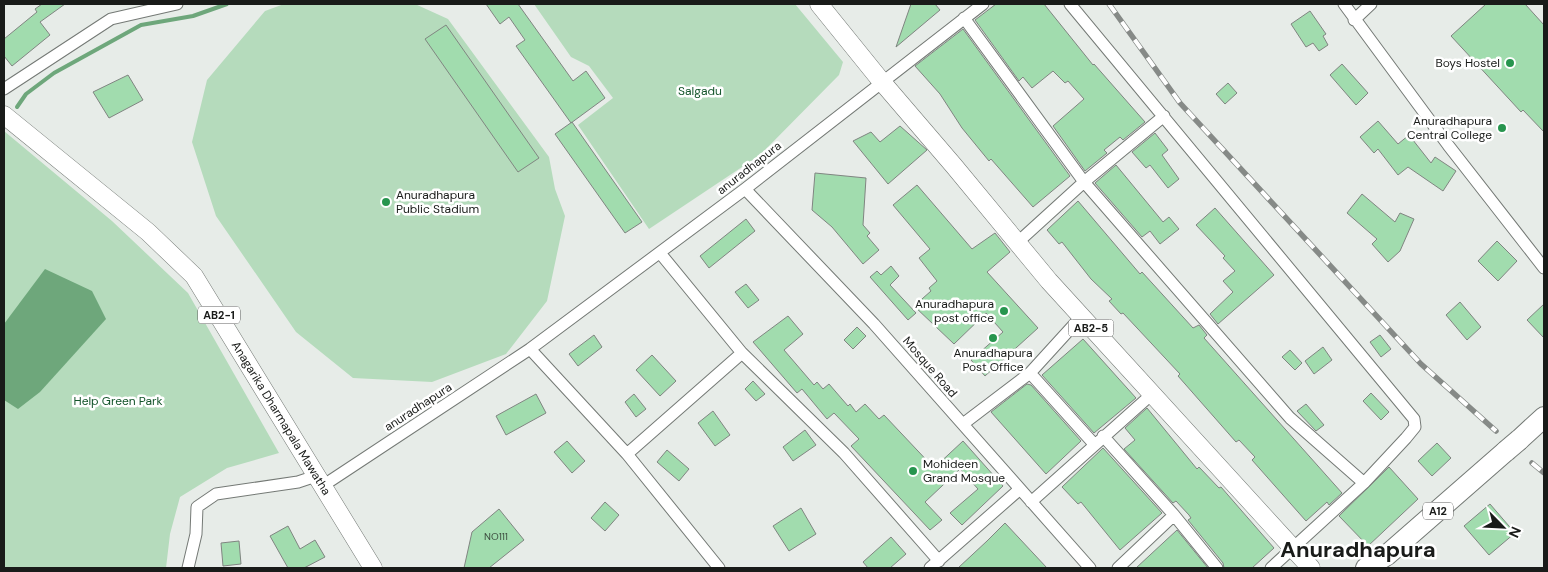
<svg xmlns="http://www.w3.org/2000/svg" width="1548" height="572" font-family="'DM Sans',sans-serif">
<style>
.green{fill:#b5dbbc}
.water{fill:#6ea77b}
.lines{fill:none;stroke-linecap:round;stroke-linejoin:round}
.stream{stroke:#6ea77b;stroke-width:4}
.building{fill:#a1dcae;stroke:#808581}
.street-casing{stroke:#747975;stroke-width:13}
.primary-casing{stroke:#747975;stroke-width:19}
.highway-casing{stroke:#747975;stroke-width:22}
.street{stroke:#fff;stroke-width:11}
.primary{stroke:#fff;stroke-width:18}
.highway{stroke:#fff;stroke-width:20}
.rail-casing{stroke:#868a87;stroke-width:5.5}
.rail{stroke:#fff;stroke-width:4;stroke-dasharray:11;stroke-linecap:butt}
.highway-bridge-casing{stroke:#747975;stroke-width:22;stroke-linecap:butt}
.highway-bridge{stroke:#fff;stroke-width:20}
.poi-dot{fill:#27954e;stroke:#fff;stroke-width:2}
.labels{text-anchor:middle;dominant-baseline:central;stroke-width:5;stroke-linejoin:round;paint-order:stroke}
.number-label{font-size:10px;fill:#3b4b3e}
.shield{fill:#fff;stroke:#5e5f5e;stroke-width:1}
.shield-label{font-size:11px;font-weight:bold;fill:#191b19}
.poi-label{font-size:12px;fill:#191b19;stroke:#fff;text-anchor:end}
.park-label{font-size:12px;fill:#13542a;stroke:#fff}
.street-label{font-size:12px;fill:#191b19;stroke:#fff}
.town-label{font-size:22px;font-weight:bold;fill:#191b19;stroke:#fff}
</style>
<rect width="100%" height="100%" fill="#e7ece8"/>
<path class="green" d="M 284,4 L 415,4 L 448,19 L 549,157 L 555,189 L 565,216 L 547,301 L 506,354 L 432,382 L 353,378 L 296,332 L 216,216 L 192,142 L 207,80 L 265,11 Z
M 534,4 L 795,4 L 843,62 L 839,75 L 760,155 L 649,229 L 578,125 L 613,98 L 589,66 L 571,57 Z
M 4,131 L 112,221 L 188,293 L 279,453 L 227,468 L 180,497 L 170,534 L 166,568 L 4,568 Z"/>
<path class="water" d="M 45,269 L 92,291 L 106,319 L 40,392 L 18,409 L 4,400 L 4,324 Z"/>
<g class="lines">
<path class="stream" d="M 17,107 L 26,94 L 54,73 L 141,25 L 193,16 L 227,4"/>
</g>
<path class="building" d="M 42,4 L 65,4 L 40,22 L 50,35 L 12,66 L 4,56 L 4,39 L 37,12 L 35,9 Z
M 486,4 L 518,4 L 573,81 L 586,71 L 605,98 L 571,123 L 516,46 L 525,40 L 509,17 L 500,24 Z
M 911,4 L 935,4 L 940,10 L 896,47 Z
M 996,4 L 1044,4 L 1093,65 L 1094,64 L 1145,122 L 1123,140 L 1120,137 L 1104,150 L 1107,153 L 1085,171 L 1053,126 L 1084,99 L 1068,81 L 1065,83 L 1053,71 L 1032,88 L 1023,77 L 1019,81 L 975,20 Z
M 1486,4 L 1525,4 L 1544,25 L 1544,132 L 1523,110 L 1521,112 L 1451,36 Z
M 1310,11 L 1326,34 L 1323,36 L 1328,45 L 1319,51 L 1313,43 L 1306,47 L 1291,24 Z
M 446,25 L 539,158 L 518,172 L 425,39 Z
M 963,29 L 1070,176 L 1033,207 L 991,159 L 989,161 L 962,128 L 940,94 L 915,66 Z
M 1342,64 L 1368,93 L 1356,105 L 1330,75 Z
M 128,75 L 143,100 L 109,118 L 93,92 Z
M 1228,83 L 1237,93 L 1225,104 L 1216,94 Z
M 1378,121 L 1398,144 L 1409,135 L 1431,163 L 1435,157 L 1456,171 L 1443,191 L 1408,167 L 1398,175 L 1378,149 L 1374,153 L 1360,137 Z
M 572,122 L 642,222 L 625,233 L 555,134 Z
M 900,126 L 927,150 L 888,184 L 853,141 L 871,132 L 880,142 Z
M 1155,133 L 1168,150 L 1162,155 L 1179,179 L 1168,188 L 1150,165 L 1146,168 L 1132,152 Z
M 1116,165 L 1163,222 L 1169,217 L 1179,229 L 1160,244 L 1150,231 L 1142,237 L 1095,183 Z
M 815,173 L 866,178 L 863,225 L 870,233 L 867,236 L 879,250 L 863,264 L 832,227 L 812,210 Z
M 917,185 L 972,249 L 995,233 L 1010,252 L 987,272 L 1038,328 L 985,376 L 971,360 L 1003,332 L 986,313 L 954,344 L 914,306 L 931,291 L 929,288 L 937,281 L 919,258 L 930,249 L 893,205 Z
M 1362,194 L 1395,222 L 1400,213 L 1414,219 L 1400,251 L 1388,262 L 1372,244 L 1377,239 L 1347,213 Z
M 1078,201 L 1140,274 L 1142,272 L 1193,328 L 1199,325 L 1207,335 L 1204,338 L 1342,493 L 1329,505 L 1327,502 L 1306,521 L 1252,460 L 1255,457 L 1239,440 L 1236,442 L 1178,376 L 1180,374 L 1123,313 L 1121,314 L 1109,301 L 1112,299 L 1091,279 L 1062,242 L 1059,244 L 1047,230 Z
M 1215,208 L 1274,275 L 1218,324 L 1210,314 L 1233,292 L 1223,281 L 1235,271 L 1223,258 L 1225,256 L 1196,225 Z
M 746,219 L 755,231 L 709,268 L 700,256 Z
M 1497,241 L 1517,261 L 1498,281 L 1478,261 Z
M 891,266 L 899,276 L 890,285 L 916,313 L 908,320 L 870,277 L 877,271 L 881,275 Z
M 746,284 L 759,300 L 748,308 L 735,292 Z
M 1460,302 L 1481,327 L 1467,340 L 1446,315 Z
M 1544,304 L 1544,338 L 1527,320 Z
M 788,316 L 803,334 L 784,350 L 814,385 L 817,382 L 823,389 L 829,384 L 848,406 L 850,404 L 856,412 L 865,404 L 879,419 L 884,415 L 934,468 L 963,441 L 1003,486 L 962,525 L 950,513 L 978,489 L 960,469 L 925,502 L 942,520 L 930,530 L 851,446 L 859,439 L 834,413 L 827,419 L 802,389 L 797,393 L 753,342 Z
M 857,327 L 866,336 L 853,349 L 844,340 Z
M 594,335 L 602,347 L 578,366 L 569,354 Z
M 1380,335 L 1391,349 L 1381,357 L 1370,342 Z
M 1083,339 L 1136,398 L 1094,433 L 1042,375 Z
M 1323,347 L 1332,360 L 1314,374 L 1305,361 Z
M 1290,350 L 1302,363 L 1295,370 L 1282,357 Z
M 652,355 L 676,381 L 660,396 L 636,370 Z
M 753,381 L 765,394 L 756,401 L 745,389 Z
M 1027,384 L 1031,385 L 1081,441 L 1046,474 L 991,412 Z
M 1371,393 L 1389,412 L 1381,420 L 1363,401 Z
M 536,394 L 546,413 L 506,435 L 496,416 Z
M 634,394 L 646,409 L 636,417 L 625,402 Z
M 1306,404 L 1324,425 L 1316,431 L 1297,411 Z
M 1147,408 L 1197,469 L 1199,467 L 1219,488 L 1221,487 L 1274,548 L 1252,568 L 1224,568 L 1223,563 L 1188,520 L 1191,518 L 1189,515 L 1176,501 L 1173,503 L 1124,449 L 1135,440 L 1125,428 Z
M 713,411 L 730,435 L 715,446 L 698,423 Z
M 805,430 L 816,445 L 793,461 L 783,447 Z
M 567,441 L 585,461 L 572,473 L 554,452 Z
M 1437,443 L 1451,458 L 1432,476 L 1418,461 Z
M 1103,448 L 1162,513 L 1120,550 L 1081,502 L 1078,504 L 1062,487 Z
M 667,450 L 689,469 L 679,481 L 657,462 Z
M 1389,467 L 1418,499 L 1368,546 L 1339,516 Z
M 605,502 L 619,515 L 605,531 L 591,518 Z
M 1490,504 L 1515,533 L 1489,555 L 1464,526 Z
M 801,508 L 816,534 L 789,551 L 773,526 Z
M 499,509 L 524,540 L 489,568 L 464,568 L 472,532 Z
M 1005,523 L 1047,568 L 958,568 L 987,541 Z
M 288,526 L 300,549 L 315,540 L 325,557 L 304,568 L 288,568 L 270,536 Z
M 1177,530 L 1208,568 L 1136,568 Z
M 891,537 L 906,554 L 890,568 L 868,568 L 863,562 Z
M 239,541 L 241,564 L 223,566 L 221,543 Z"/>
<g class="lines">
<defs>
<path id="street" d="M 1070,4 L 1414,419 L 1415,427 L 1406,438 L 1364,483
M 1344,4 L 1448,145 L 1544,268
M 964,18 L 1084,182 L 1290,418 L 1364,483 L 1271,568
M 1354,20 L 1371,4
M 4,89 L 111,19 L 177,4
M 745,189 L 874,324 L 1090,568
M 1017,243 L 1084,182 L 1164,116
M 660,253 L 742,353 L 844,453 L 939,561
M 530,349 L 627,454 L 719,568
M 1030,373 L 1094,444
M 963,424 L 1030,373 L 1081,317
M 1103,436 L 1174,515 L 1217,568
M 627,454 L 742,353
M 321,487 L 530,349 L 745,189 L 983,4
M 1031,502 L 1152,394
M 188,568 L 196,534 L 197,507 L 216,494 L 298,482 L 316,476
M 930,568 L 1020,489
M 1118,568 L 1174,515"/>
<g id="primary">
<path d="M 819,4 L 882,82 L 954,166 L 1049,281 L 1311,568"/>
<path id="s1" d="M 4,115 L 148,232 L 194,276 L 373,568"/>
</g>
<path id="highway" d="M 1519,440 L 1544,417
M 1366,568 L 1387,555 L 1506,451"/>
</defs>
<use href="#street" class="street-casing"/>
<use href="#primary" class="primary-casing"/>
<use href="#highway" class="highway-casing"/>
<use href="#street" class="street"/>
<use href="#primary" class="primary"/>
<use href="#highway" class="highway"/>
<defs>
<path id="rail" d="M 1109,4 L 1180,103 L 1421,364 L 1496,431
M 1532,463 L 1544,473"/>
</defs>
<use href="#rail" class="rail-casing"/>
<use href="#rail" class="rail"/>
<defs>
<path id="highway-bridge" d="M 1506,451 L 1519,440"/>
</defs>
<use href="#highway-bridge" class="highway-bridge-casing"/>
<use href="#highway-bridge" class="highway-bridge"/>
</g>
<g class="poi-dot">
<circle cx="1510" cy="63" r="5"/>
<circle cx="1502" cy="128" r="5"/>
<circle cx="386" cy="202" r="5"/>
<circle cx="1004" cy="311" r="5"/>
<circle cx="993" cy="338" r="5"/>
<circle cx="913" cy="471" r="5"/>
</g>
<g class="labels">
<g class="number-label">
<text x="496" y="536">NO111</text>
</g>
<g class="shield">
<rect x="198" y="306.5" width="42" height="17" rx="4"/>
<rect x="1068.5" y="319.5" width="45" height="17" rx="4"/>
<rect x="1423" y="502.5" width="30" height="17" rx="4"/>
</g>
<g class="shield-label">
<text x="219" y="315">AB2-1</text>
<text x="1091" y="328">AB2-5</text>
<text x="1438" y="511">A12</text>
</g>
<g class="poi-label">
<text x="1500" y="63">Boys Hostel</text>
<text x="1492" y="121">Anuradhapura<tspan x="1492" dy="14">Central College</tspan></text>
<text x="396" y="195" text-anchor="start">Anuradhapura<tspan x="396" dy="14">Public Stadium</tspan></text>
<text x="994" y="304">Anuradhapura<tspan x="994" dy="14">post office</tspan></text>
<text x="993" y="353" text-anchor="middle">Anuradhapura<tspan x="993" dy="14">Post Office</tspan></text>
<text x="923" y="464" text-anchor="start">Mohideen<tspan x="923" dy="14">Grand Mosque</tspan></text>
</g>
<g class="park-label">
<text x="700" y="91">Salgadu</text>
<text x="118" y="401">Help Green Park</text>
</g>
<g class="street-label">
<text transform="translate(749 168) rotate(-38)">anuradhapura</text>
<text transform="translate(930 367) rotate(49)">Mosque Road</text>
<text transform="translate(418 407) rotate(-33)">anuradhapura</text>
<text stroke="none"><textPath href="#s1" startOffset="416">Anagarika Dharmapala Mawatha</textPath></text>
</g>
<g class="town-label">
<text x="1358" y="549">Anuradhapura</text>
</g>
</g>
<rect width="1548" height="572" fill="none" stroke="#191b19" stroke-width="10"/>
<g transform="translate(1503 527) rotate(114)" stroke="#ffffff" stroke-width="4" paint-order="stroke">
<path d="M0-4L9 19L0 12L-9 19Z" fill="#191b19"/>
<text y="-8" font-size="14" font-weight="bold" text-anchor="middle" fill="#191b19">N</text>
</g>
</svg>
